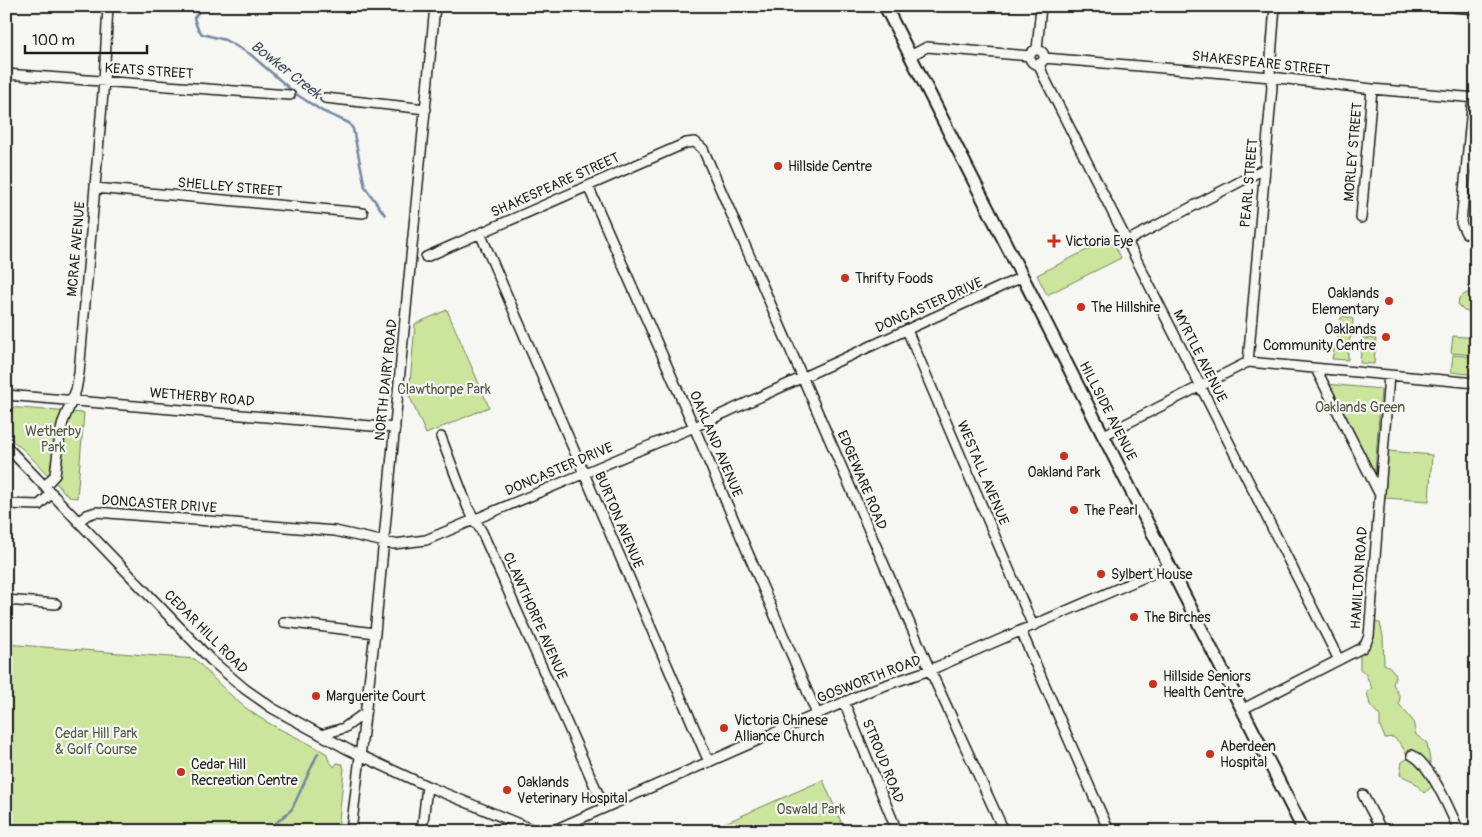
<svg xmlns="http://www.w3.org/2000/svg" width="1482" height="837" font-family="Pangolin,sans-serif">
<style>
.green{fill:#cbe69c;stroke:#74815c}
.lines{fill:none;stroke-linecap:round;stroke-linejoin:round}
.stream{stroke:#748aa0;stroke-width:2.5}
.minor-casing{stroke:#1c1c1c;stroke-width:12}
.major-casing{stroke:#1c1c1c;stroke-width:15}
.minor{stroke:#f6f6f2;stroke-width:9}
.major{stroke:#f6f6f2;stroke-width:11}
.poi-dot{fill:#c8321e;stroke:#f6f6f2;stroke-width:2}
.labels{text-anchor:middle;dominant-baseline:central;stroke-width:4.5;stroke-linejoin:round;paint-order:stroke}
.street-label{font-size:14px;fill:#1c1c1c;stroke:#f6f6f2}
.poi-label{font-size:14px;fill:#1c1c1c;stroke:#f6f6f2;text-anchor:start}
.park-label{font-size:14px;fill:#515942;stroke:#f6f6f2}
.water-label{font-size:15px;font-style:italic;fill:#48535e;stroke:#f6f6f2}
</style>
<rect width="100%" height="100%" fill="#f6f6f2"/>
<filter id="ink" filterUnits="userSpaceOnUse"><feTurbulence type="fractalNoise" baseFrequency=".02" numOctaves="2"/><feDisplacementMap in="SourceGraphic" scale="10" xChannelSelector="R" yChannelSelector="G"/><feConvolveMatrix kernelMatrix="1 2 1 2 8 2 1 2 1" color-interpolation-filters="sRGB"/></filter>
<g filter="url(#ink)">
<path class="green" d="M 1111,238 L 1121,258 L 1047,295 L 1037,275 Z
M 1467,293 L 1476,294 L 1476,313 L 1464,311 L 1458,305 L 1459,298 Z
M 447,310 L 489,407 L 426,434 L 409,395 L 415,324 Z
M 1344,316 L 1353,319 L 1352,334 L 1348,343 L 1348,360 L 1332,359 L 1341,318 Z
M 1453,336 L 1476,338 L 1476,355 L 1451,353 Z
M 1362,338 L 1376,339 L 1374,364 L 1360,363 Z
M 1453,355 L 1476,357 L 1476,375 L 1451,372 Z
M 1326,384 L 1381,389 L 1375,471 L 1371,471 Z
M 6,407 L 84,413 L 77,498 L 69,497 L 25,451 L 6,435 Z
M 1388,451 L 1432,455 L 1429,501 L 1385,498 Z
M 1371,622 L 1380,623 L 1383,636 L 1384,664 L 1390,667 L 1396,675 L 1393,684 L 1400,697 L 1399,704 L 1413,721 L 1416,735 L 1427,743 L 1434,785 L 1424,793 L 1413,781 L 1400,775 L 1402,762 L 1409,758 L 1400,743 L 1393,737 L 1385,738 L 1380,726 L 1380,716 L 1370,705 L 1367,692 L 1372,688 L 1365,673 L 1360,669 L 1360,653 Z
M 6,644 L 195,659 C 217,682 238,705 265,721 C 285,733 307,741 327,754 L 328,759 L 334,767 L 337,763 L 343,764 L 343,767 L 344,768 L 338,831 L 6,831 Z
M 823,780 L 845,831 L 707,831 Z"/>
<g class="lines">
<path class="stream" d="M 203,6 L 194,18 L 197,27 L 202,34 L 225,40 L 250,54 L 296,94 L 322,111 L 349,123 L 353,129 L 365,187 L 385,215
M 267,831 L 292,809 L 318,753"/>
<defs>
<path id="minor" d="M 1441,6 L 1476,9
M 1037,50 L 1041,6
M1030 57a7 7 0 1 1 14 0a7 7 0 1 1-14 0Z
M 910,56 L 927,47 L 1030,56
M 1044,58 L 1271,77 L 1372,89 L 1476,98
M 1039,64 L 1043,75 L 1339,660
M 6,74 L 290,95
M 1473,97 L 1461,223 L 1466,233 L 1476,236
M 325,98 L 426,109
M 588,186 L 697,434 L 817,714
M 95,188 L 363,213
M 1361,218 L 1372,89
M 480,233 L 709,762
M 1127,241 L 1264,169
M 426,257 L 686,143 L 695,142 L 703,149 L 930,670 L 1004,831
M 907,330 L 1033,626
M 1248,362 L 1272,87 L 1270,70 L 1275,6
M 1316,369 L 1379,493
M 6,395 L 395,428
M 1104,435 L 1248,362 L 1476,383
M 441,437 L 468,508 L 482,532 L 604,807
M 6,446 L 211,660 L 245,689 L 272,708 L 349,750 L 427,786 L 536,831
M 45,486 L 55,475 L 60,435 L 63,422 L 76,390 L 79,373 L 104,81 L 108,6
M 6,504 L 39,505 L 52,493
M 79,521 L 87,515 L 96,512 L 335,531 L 394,544 L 426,540 L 694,427 L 1022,277
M 6,600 L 56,604
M 284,622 L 375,633
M 1021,631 L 1109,831
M 844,702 L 897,831
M 1243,709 L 1362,648 L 1366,643 L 1369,636 L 1389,375
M 321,735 L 344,728 L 365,713
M 1412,755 C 1431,765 1450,810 1459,831
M 1363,795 L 1382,831
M 351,831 L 375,633 L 435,6
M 422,831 L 427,786
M 552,831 L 874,689 L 930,670 L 1170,566
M 1475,831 L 1476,828"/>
<path id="major" d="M 885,6 L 1304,831"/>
</defs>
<use href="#minor" class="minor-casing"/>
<use href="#major" class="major-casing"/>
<use href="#minor" class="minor"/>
<use href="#major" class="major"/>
</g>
</g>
<g class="poi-dot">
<circle cx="778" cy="166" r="5"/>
<path d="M1051.5 233.5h5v5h5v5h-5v5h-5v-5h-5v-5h5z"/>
<circle cx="845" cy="278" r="5"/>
<circle cx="1389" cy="301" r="5"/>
<circle cx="1081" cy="307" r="5"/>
<circle cx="1386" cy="337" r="5"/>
<circle cx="1064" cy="456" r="5"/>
<circle cx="1074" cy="510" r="5"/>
<circle cx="1101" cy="574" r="5"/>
<circle cx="1134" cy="617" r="5"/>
<circle cx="1153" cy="684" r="5"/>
<circle cx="316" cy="696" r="5"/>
<circle cx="724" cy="728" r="5"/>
<circle cx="1210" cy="754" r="5"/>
<circle cx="181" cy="772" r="5"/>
<circle cx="507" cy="790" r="5"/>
</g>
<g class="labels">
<g class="street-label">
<text transform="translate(1261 63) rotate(6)">SHAKESPEARE STREET</text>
<text transform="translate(149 71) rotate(4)">KEATS STREET</text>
<text transform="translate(1353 152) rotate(-85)">MORLEY STREET</text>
<text transform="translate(1249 183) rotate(-85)">PEARL STREET</text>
<text transform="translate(555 185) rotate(-24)">SHAKESPEARE STREET</text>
<text transform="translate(230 187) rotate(5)">SHELLEY STREET</text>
<text transform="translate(76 249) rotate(-85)">MCRAE AVENUE</text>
<text transform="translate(929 305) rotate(-24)">DONCASTER DRIVE</text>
<text transform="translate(1200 356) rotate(63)">MYRTLE AVENUE</text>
<text transform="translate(386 380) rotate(-84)">NORTH DAIRY ROAD</text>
<text transform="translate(202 397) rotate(5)">WETHERBY ROAD</text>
<text transform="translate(1108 411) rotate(63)">HILLSIDE AVENUE</text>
<text transform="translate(716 444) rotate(67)">OAKLAND AVENUE</text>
<text transform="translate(559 469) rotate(-23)">DONCASTER DRIVE</text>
<text transform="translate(983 473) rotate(67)">WESTALL AVENUE</text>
<text transform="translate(862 480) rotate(67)">EDGEWARE ROAD</text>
<text transform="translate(159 504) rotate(4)">DONCASTER DRIVE</text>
<text transform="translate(619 520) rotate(67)">BURTON AVENUE</text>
<text transform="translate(1359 578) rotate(-86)">HAMILTON ROAD</text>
<text transform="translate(535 616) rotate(66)">CLAWTHORPE AVENUE</text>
<text transform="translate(206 632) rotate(45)">CEDAR HILL ROAD</text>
<text transform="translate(869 679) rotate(-21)">GOSWORTH ROAD</text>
<text transform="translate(883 761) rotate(68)">STROUD ROAD</text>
</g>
<g class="poi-label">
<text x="788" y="166">Hillside Centre</text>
<text x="1065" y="241">Victoria Eye</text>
<text x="855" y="278">Thrifty Foods</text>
<text x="1379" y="293" text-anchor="end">Oaklands<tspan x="1379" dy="16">Elementary</tspan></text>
<text x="1091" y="307">The Hillshire</text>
<text x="1376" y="329" text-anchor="end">Oaklands<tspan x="1376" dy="16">Community Centre</tspan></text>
<text x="1064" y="472" text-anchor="middle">Oakland Park</text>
<text x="1084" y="510">The Pearl</text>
<text x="1111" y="574">Sylbert House</text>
<text x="1144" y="617">The Birches</text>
<text x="1163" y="676">Hillside Seniors<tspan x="1163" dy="16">Health Centre</tspan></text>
<text x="326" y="696">Marguerite Court</text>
<text x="734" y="720">Victoria Chinese<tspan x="734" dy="16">Alliance Church</tspan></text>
<text x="1220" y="746">Aberdeen<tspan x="1220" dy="16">Hospital</tspan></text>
<text x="191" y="764">Cedar Hill<tspan x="191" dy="16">Recreation Centre</tspan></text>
<text x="517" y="782">Oaklands<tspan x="517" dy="16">Veterinary Hospital</tspan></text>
</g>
<g class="park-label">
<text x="444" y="389">Clawthorpe Park</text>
<text x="1360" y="407">Oaklands Green</text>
<text x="53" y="431">Wetherby<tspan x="53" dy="16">Park</tspan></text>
<text x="96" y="733">Cedar Hill Park<tspan x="96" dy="16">&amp; Golf Course</tspan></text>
<text x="811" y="809">Oswald Park</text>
</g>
<g class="water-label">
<text transform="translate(286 70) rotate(38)">Bowker Creek</text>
</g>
</g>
<rect width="1482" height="837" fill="none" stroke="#f6f6f2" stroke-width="25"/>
<rect x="12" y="12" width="1457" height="812" fill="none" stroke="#1c1c1c" stroke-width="2" filter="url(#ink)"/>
<path d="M25 45v8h122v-8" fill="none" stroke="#1c1c1c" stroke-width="2.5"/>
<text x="32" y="45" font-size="15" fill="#1c1c1c" stroke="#f6f6f2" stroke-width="4" paint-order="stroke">100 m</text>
</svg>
